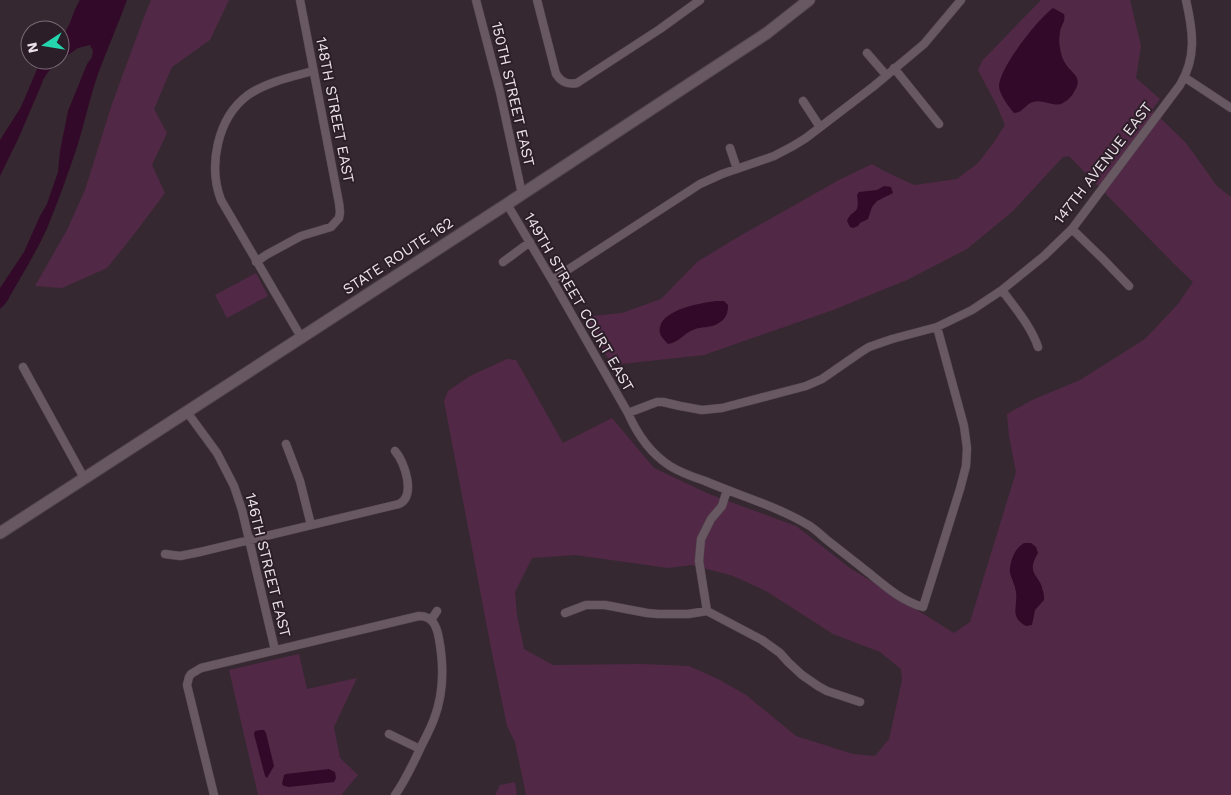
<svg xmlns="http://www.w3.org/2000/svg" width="1231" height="795" font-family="'Work Sans',sans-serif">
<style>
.green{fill:#512946;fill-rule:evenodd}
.water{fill:#320928}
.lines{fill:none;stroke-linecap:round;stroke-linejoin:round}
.minor-casing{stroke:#53474f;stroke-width:9}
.secondary-casing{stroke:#53474f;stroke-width:13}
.minor{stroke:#685862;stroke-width:8}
.secondary{stroke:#685862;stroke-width:11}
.labels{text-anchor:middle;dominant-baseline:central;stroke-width:4;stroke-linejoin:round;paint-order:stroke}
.street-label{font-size:15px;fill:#ece2e9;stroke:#2c1e28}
</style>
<rect width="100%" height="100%" fill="#362831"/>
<path class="green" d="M 151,0 L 229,0 L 210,40 L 172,67 L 154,109 L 167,133 L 152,165 L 165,193 L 132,237 L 107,268 L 62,288 L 35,286 L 67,230 L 85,190 L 112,104 L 144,17 Z
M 1041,0 L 1130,0 L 1141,46 L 1136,78 L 1160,99 L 1152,110 L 1186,143 L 1217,186 L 1231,197 L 1231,795 L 526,795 L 515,742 L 507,726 L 491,648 L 444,401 L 448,391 L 470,376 L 507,359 L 516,360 L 563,443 L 612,418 L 654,468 L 709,494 L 796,526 L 850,568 L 954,633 L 970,622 L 1016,472 L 1009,436 L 1007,414 L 1032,400 L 1080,380 L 1145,339 L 1178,304 L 1193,282 L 1173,263 L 1069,156 L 1063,157 L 1013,211 L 967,249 L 907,280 L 833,310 L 704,355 L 612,365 L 583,317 L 622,313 L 661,299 L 697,262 L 738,237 L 839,180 L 872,164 L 884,171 L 914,185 L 957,179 L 978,163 L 994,142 L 1005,125 L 997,106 L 978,70 L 982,61 ZM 575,555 L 668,568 L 692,565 L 733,576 L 766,591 L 833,634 L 880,652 L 901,669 L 902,680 L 889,739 L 875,756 L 853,754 L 796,736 L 746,695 L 718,679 L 689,666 L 641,664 L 553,665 L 524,649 L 517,615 L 515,592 L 532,558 Z
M 256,273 L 268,296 L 227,318 L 215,295 Z
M 299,654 L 307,689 L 357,678 L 334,727 L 340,758 L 358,775 L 342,794 L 343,795 L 258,795 L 229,670 Z
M 515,782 L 517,795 L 495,795 L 500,785 Z"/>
<path class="water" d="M 80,0 L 127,0 C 118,25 107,49 98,74 C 90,97 85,121 78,144 C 69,171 59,199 48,226 C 36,253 20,278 6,303 L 0,309 L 0,288 L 24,252 L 40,216 L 47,204 L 58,172 L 60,151 L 68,111 L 87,64 L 92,57 L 93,51 L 90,45 L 78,48 L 58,62 L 48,72 L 43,80 L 40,88 L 19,137 L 0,176 L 0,140 L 21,107 L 41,60 L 60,60 L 60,38 C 71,28 72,12 80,0 Z
M 1053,8 L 1064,14 C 1066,22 1061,25 1060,32 C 1059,37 1059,44 1060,48 C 1061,55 1063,61 1067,66 C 1074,75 1083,78 1074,92 C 1072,96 1067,101 1063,103 C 1053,108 1044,99 1033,102 C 1025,104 1023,113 1014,113 C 1009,107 999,94 999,86 C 999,68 1038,19 1053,8 Z
M 884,186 L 891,187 L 893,193 L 877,201 L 872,207 L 868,219 L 860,223 L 858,226 L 853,228 L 850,227 L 847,221 C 853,207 860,217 857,195 L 859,192 L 877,190 Z
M 716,301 L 724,301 L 728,305 C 728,312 727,315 723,320 C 710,331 702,324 689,332 C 682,336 677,343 668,344 C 663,339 658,334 660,327 C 664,309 701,303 716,301 Z
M 1024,543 L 1031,543 L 1036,547 L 1038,553 C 1025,575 1040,574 1043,591 C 1044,594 1044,597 1044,600 L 1035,610 L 1032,625 L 1026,626 C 1009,616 1018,608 1016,592 C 1015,585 1012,580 1010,573 C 1009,566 1013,553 1018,548 C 1019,546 1022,545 1024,543 Z
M 261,730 L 264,730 L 266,733 L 274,766 L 267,778 L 265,776 L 254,734 L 255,731 Z
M 329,769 L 335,772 L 336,778 L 334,782 L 289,787 L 284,786 L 282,784 L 284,775 L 286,774 Z"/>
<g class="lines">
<defs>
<path id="minor" d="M 476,0 L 500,92 L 522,194
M 537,0 L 556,74 C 561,82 567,85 577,83 L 660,29 L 700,0
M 867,53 L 886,75
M 894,68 L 939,124
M 1184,77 L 1231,108
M 803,101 L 820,127
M 730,148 L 737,169
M 507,204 L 552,280 L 628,413 C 637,434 650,453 670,466 C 681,473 693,477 705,481 C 740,496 777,506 810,526 C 816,530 821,535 827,540 C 841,551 855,562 869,573 C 886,587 902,601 923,607 L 960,489 L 966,466 L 967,448 L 964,426 L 937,327
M 1072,229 L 1104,260 L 1129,286
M 256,262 L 266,255 L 301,236 L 331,227 L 339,218 L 340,212 L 339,203 L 300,0
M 503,262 L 530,242
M 552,280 L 700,184 L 722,174 L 774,156 L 793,146 L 806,138 L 874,86 L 924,44 L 961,0
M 1002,290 C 1015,308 1031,326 1038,347
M 301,337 L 221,200 C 208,166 217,118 248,95 C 267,82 291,77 313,71
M 23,367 L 84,478
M 187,412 L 217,453 L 234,486 L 242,510 L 275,650
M 628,413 L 657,402 L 663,402 L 680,406 L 702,410 L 722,408 L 806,386 L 822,379 L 861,352 L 869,347 L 892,339 L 937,327 L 972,310 L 1002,290 L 1044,256 L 1072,229 L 1180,85 C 1197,57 1193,31 1186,0
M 286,444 L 300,481 L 311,525
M 165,554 L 180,556 L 200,552 L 399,504 C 416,496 405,462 395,451
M 707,611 L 699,561 L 701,539 L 711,519 L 722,506 L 727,490
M 565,613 L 586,605 L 605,605 L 647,613 L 658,614 L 688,614 L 707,611 L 762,640 L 780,653 L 788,662 L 802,675 L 818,686 L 827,691 L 860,702
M 431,620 L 437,611
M 189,677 L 191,674 L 201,668 L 419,616 C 433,616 437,627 439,639 C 444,666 444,693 434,719 C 430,730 424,740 419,751 C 412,766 405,781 395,795
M 189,677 L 187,685 L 214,795
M 389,734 L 420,749"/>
<path id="secondary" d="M 0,533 L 507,204 L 767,33 L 809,0"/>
</defs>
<use href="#minor" class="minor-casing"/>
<use href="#secondary" class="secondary-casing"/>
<use href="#minor" class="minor"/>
<use href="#secondary" class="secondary"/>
</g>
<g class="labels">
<g class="street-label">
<text transform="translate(513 94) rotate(77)">150TH STREET EAST</text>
<text transform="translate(335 110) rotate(79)">148TH STREET EAST</text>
<text transform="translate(1103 163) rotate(-52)">147TH AVENUE EAST</text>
<text transform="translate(398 256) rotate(-33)">STATE ROUTE 162</text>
<text transform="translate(579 302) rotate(60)">149TH STREET COURT EAST</text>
<text transform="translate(268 565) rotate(76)">146TH STREET EAST</text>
</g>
</g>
<g transform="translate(45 45) rotate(258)"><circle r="24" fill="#2c1e28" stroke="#796c75"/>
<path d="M0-4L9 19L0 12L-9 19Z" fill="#24d5ae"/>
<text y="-8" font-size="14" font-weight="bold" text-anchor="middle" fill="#ece2e9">N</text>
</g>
</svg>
